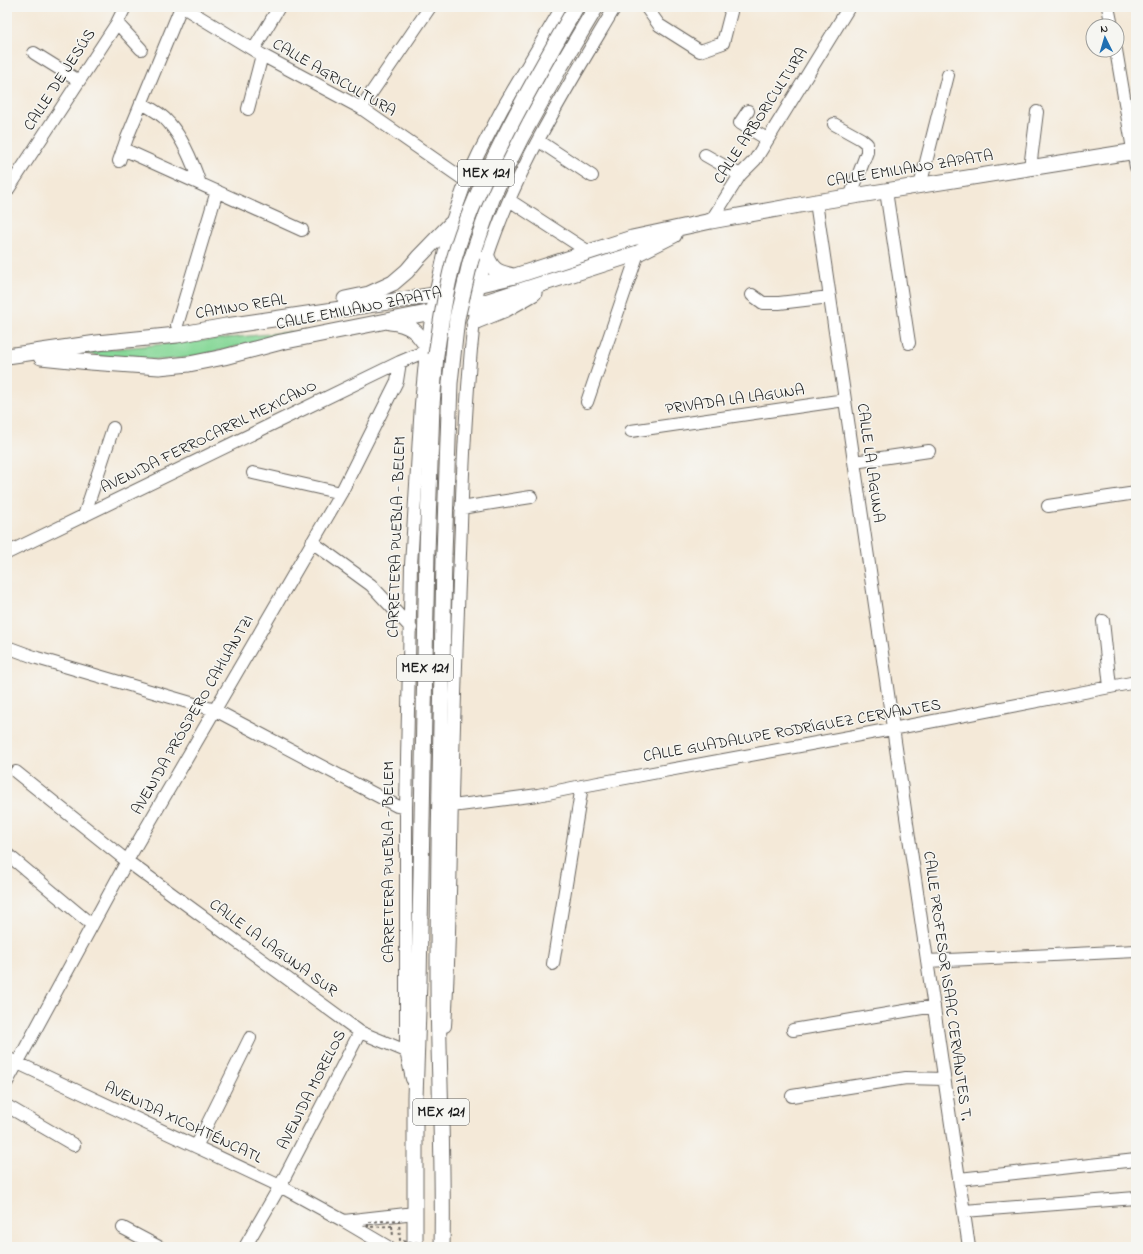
<svg xmlns="http://www.w3.org/2000/svg" width="1143" height="1254" font-family="'Indie Flower',sans-serif">
<style>
.green{fill:#87d898;stroke:#527a5a}
.lines{fill:none;stroke-linecap:round;stroke-linejoin:round}
.minor-casing{stroke:#68645e;stroke-width:14}
.major-casing{stroke:#68645e;stroke-width:17}
.path{stroke:#68645e;stroke-width:2;stroke-dasharray:3 3;stroke-linecap:butt}
.minor{stroke:#fff;stroke-width:12}
.major{stroke:#fff;stroke-width:15}
.major-bridge-casing{stroke:#68645e;stroke-width:17;stroke-linecap:butt}
.path-bridge{stroke:#68645e;stroke-width:2;stroke-dasharray:3 3;stroke-linecap:butt}
.major-bridge{stroke:#fff;stroke-width:15}
.labels{text-anchor:middle;dominant-baseline:central;stroke-width:3;stroke-linejoin:round;paint-order:stroke}
.shield{fill:#f6f6f2;stroke:#5d5d5c;stroke-width:1}
.shield-label{font-size:15px;font-weight:bold;fill:#1c1c1c}
.street-label{font-size:16px;fill:#1c1c1c;stroke:#f6f6f2}
</style>
<rect width="100%" height="100%" fill="#f6f6f2"/>
<filter id="ink" filterUnits="userSpaceOnUse"><feTurbulence type="fractalNoise" baseFrequency=".025" numOctaves="2"/><feDisplacementMap in="SourceGraphic" scale="8" xChannelSelector="R" yChannelSelector="G"/><feConvolveMatrix kernelMatrix="1 2 1 2 8 2 1 2 1" color-interpolation-filters="sRGB"/></filter>
<filter id="wash" filterUnits="userSpaceOnUse"><feTurbulence type="fractalNoise" baseFrequency=".012" numOctaves="4" result="noise"/><feDisplacementMap in="SourceGraphic" scale="16" xChannelSelector="R" yChannelSelector="G"/><feGaussianBlur stdDeviation="0.9" result="paint"/><feColorMatrix in="noise" values="0 0 0 0 0 0 0 0 0 0 0 0 0 0 0 0 0 1.4 0 .05"/><feComposite in="paint" operator="in"/></filter>
<g filter="url(#wash)">
<rect width="100%" height="100%" fill="#f4e9d8"/>
<path class="green" d="M 301,331 L 193,357 L 164,360 L 103,357 L 81,352 Z"/>
</g>
<g filter="url(#ink)">
<g class="lines">
<defs>
<path id="minor" d="M 183,7 L 262,55 L 361,108 L 466,181
M 646,7 L 659,25 L 700,51 L 723,43 L 731,12 L 728,7
M 1108,7 L 1112,26
M 117,23 L 141,49
M 254,49 L 279,7
M 1116,50 L 1136,167
M 34,53 L 79,81
M 141,103 C 151,108 162,114 169,123 C 184,140 193,163 200,184
M 361,108 L 430,7
M 248,109 L 262,55
M 748,111 L 740,123 L 767,139
M 834,124 L 861,139 L 867,144 L 867,152 L 850,197
M 539,141 L 592,176
M 123,149 L 302,230
M 705,155 L 740,175
M 119,161 L 127,138 L 181,7
M 1030,168 L 1037,112
M 920,186 L 948,75
M 7,191 L 117,23 L 125,7
M 886,191 L 909,343
M 509,200 L 589,252
M 816,202 L 969,1247
M 711,221 L 740,175 L 755,160 L 849,7
M 752,295 L 763,303 L 779,303 L 830,297
M 177,325 L 217,191
M 587,402 L 638,253
M 631,431 L 845,400
M 854,462 L 929,451
M 253,473 L 341,493
M 1048,506 L 1136,493
M 461,508 L 531,497
M 84,516 L 113,428
M 312,542 L 371,585 L 411,628
M 7,553 L 400,362 L 426,351
M 1103,621 L 1110,687
M 7,647 L 37,658 L 215,710 L 397,806 L 406,808
M 16,772 L 127,861 L 360,1032 L 406,1051
M 452,806 L 538,795 L 582,786 L 892,729 L 1136,682
M 7,854 L 92,925
M 927,961 L 1136,951
M 553,964 L 582,786
M 445,1026 C 450,950 450,874 452,799 C 454,707 458,615 461,524 C 463,465 466,407 471,349 C 474,327 474,303 480,281 C 506,184 564,93 615,7
M 793,1030 L 934,1006
M 7,1058 L 280,1186 L 344,1221 L 388,1247
M 412,1079 L 406,1051 L 406,808 L 411,565 L 421,404 L 426,351 L 435,295 L 451,224 L 466,181 L 479,153 L 502,109 L 562,7
M 7,1082 L 127,861 L 341,493 L 397,381 L 400,362
M 792,1096 L 906,1078 L 944,1079
M 7,1106 L 74,1145
M 195,1146 L 199,1141 L 250,1038
M 959,1179 L 1136,1160
M 964,1211 L 1136,1198
M 344,1221 L 415,1213
M 123,1228 L 159,1247
M 245,1247 L 280,1186 L 360,1032"/>
<path id="major" d="M 487,257 C 493,271 498,273 514,276
M 470,263 L 492,199 L 503,174 L 522,136 L 559,69 L 596,7
M 345,299 L 369,294 L 393,283 L 407,271 L 418,258 L 451,224
M 390,322 C 410,324 417,331 427,347
M 474,322 L 506,309 L 534,293
M 7,356 L 97,343 L 177,335 L 226,326 L 435,295 L 515,276 L 632,238 L 711,221 L 816,202 L 1136,151
M 41,357 L 90,362 L 159,367 L 189,364 L 224,357 L 281,342 L 432,312 L 476,305 L 638,253 L 674,235
M 415,1247 L 415,1098 L 419,981 L 427,552 L 432,405 L 436,355
M 442,1247 C 444,1156 438,1066 438,976 C 438,835 442,695 444,555"/>
</defs>
<use href="#minor" class="minor-casing"/>
<use href="#major" class="major-casing"/>
<path class="path" d="M 392,1226 L 393,1236"/>
<use href="#minor" class="minor"/>
<use href="#major" class="major"/>
<defs>
<path id="major-bridge" d="M 436,355 C 442,314 448,273 462,234 C 491,154 534,81 576,7
M 444,555 L 450,383 L 457,318 L 470,263"/>
</defs>
<use href="#major-bridge" class="major-bridge-casing"/>
<path class="path-bridge" d="M 392,1226 L 368,1227 L 368,1222 L 399,1220 L 400,1241 L 462,1247"/>
<use href="#major-bridge" class="major-bridge"/>
</g>
</g>
<g class="labels">
<g class="shield">
<rect x="458" y="160" width="56" height="26" rx="3"/>
<rect x="397" y="655" width="56" height="26" rx="3"/>
<rect x="413" y="1099" width="56" height="26" rx="3"/>
</g>
<g class="shield-label">
<text x="486" y="173">MEX 121</text>
<text x="425" y="668">MEX 121</text>
<text x="441" y="1112">MEX 121</text>
</g>
<g class="street-label">
<text transform="translate(334 78) rotate(30)">CALLE AGRICULTURA</text>
<text transform="translate(60 80) rotate(-57)">CALLE DE JESÚS</text>
<text transform="translate(761 116) rotate(-57)">CALLE ARBORICULTURA</text>
<text transform="translate(910 169) rotate(-9)">CALLE EMILIANO ZAPATA</text>
<text transform="translate(241 307) rotate(-9)">CAMINO REAL</text>
<text transform="translate(359 309) rotate(-11)">CALLE EMILIANO ZAPATA</text>
<text transform="translate(735 400) rotate(-8)">PRIVADA LA LAGUNA</text>
<text transform="translate(209 437) rotate(-26)">AVENIDA FERROCARRIL MEXICANO</text>
<text transform="translate(870 463) rotate(82)">CALLE LA LAGUNA</text>
<text transform="translate(397 537) rotate(-88)">CARRETERA PUEBLA - BELEM</text>
<text transform="translate(193 715) rotate(-60)">AVENIDA PRÓSPERO CAHUANTZI</text>
<text transform="translate(792 731) rotate(-10)">CALLE GUADALUPE RODRÍGUEZ CERVANTES</text>
<text transform="translate(389 862) rotate(-90)">CARRETERA PUEBLA - BELEM</text>
<text transform="translate(273 948) rotate(36)">CALLE LA LAGUNA SUR</text>
<text transform="translate(947 986) rotate(82)">CALLE PROFESOR ISAAC CERVANTES T.</text>
<text transform="translate(312 1090) rotate(-63)">AVENIDA MORELOS</text>
<text transform="translate(183 1123) rotate(25)">AVENIDA XICOHTÉNCATL</text>
</g>
</g>
<rect width="1143" height="1254" fill="none" stroke="#f6f6f2" stroke-width="24"/>
<g transform="translate(1105 38) rotate(355)"><circle r="19" fill="#f6f6f2" stroke="#9f9f9c"/>
<path d="M0-3L7 15L0 10L-7 15Z" fill="#1f6fb2"/>
<text y="-6" font-size="11" font-weight="bold" text-anchor="middle" fill="#1c1c1c">N</text>
</g>
</svg>
